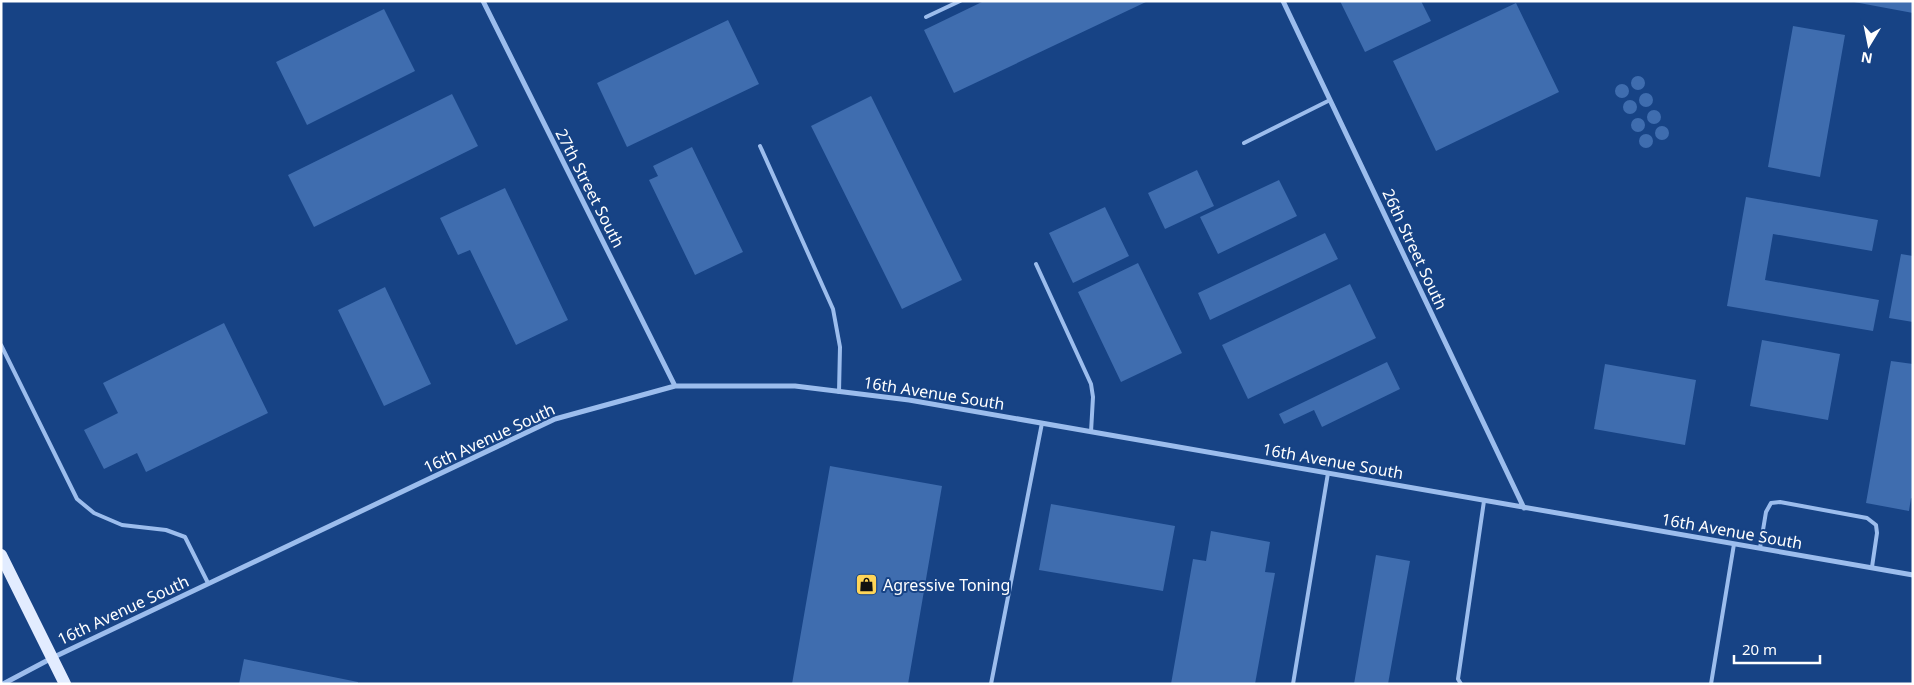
<svg xmlns="http://www.w3.org/2000/svg" width="1914" height="685" font-family="'Noto Sans',sans-serif">
<style>
.building{fill:#3f6daf}
.lines{fill:none;stroke-linecap:round;stroke-linejoin:round}
.service{stroke:#9cbded;stroke-width:4}
.minor{stroke:#9cbded;stroke-width:5}
.primary{stroke:#e2ecff;stroke-width:12}
.labels{text-anchor:middle;dominant-baseline:central;stroke-width:4;stroke-linejoin:round;paint-order:stroke}
.street-label{font-size:16px;fill:#fff;stroke:#174385}
.poi-label{font-size:16px;fill:#fff;stroke:#174385;text-anchor:start}
</style>
<rect width="100%" height="100%" fill="#174385"/>
<path class="building" d="M 984,1 L 1148,1 L 954,93 L 924,30 Z
M 1340,1 L 1421,1 L 1431,21 L 1365,52 Z
M 1854,1 L 1913,1 L 1913,13 L 1854,2 Z
M 1516,3 L 1559,92 L 1436,151 L 1393,61 Z
M 384,9 L 415,71 L 307,125 L 276,62 Z
M 728,20 L 759,84 L 627,147 L 597,83 Z
M 1793,26 L 1845,35 L 1820,177 L 1768,167 Z
M1631 83a7 7 0 1 1 14 0a7 7 0 1 1-14 0Z
M1615 91a7 7 0 1 1 14 0a7 7 0 1 1-14 0Z
M1639 100a7 7 0 1 1 14 0a7 7 0 1 1-14 0Z
M 452,94 L 478,146 L 314,227 L 288,175 Z
M 871,96 L 962,280 L 902,309 L 811,126 Z
M1623 107a7 7 0 1 1 14 0a7 7 0 1 1-14 0Z
M1647 117a7 7 0 1 1 14 0a7 7 0 1 1-14 0Z
M1631 125a7 7 0 1 1 14 0a7 7 0 1 1-14 0Z
M1655 133a7 7 0 1 1 14 0a7 7 0 1 1-14 0Z
M1639 141a7 7 0 1 1 14 0a7 7 0 1 1-14 0Z
M 692,147 L 743,252 L 695,275 L 649,180 L 658,176 L 653,166 Z
M 1197,170 L 1214,206 L 1165,229 L 1148,193 Z
M 1279,180 L 1297,216 L 1218,254 L 1200,217 Z
M 505,188 L 568,320 L 516,345 L 470,250 L 458,255 L 440,218 Z
M 1746,197 L 1878,220 L 1872,251 L 1773,234 L 1765,280 L 1879,300 L 1873,331 L 1727,306 Z
M 1105,207 L 1129,256 L 1073,283 L 1049,233 Z
M 1325,233 L 1338,259 L 1210,320 L 1198,293 Z
M 1901,254 L 1913,256 L 1913,322 L 1889,318 Z
M 1138,263 L 1182,353 L 1121,382 L 1078,292 Z
M 1350,284 L 1376,338 L 1248,399 L 1222,345 Z
M 385,287 L 431,384 L 384,406 L 338,310 Z
M 224,323 L 268,413 L 146,472 L 137,453 L 104,469 L 84,430 L 118,413 L 103,383 Z
M 1762,340 L 1840,354 L 1828,420 L 1750,406 Z
M 1891,361 L 1913,364 L 1913,499 L 1911,498 L 1909,511 L 1866,503 Z
M 1387,362 L 1400,389 L 1322,427 L 1314,410 L 1284,424 L 1279,414 Z
M 1605,364 L 1696,380 L 1685,445 L 1594,429 Z
M 830,466 L 942,486 L 908,684 L 792,684 Z
M 1051,504 L 1175,526 L 1163,591 L 1039,570 Z
M 1211,531 L 1270,542 L 1265,572 L 1275,573 L 1255,684 L 1171,684 L 1193,559 L 1206,561 Z
M 1376,555 L 1410,561 L 1388,684 L 1354,684 Z
M 244,659 L 358,682 L 358,684 L 239,684 Z"/>
<g class="lines">
<path class="service" d="M 926,17 L 960,1
M 1244,143 L 1330,100
M 760,146 L 833,309 L 840,347 L 839,392
M 1036,264 L 1091,384 L 1093,397 L 1091,432
M 1,345 L 77,499 L 94,513 L 122,525 L 166,530 L 185,537 L 208,583
M 1760,548 L 1766,512 L 1771,503 L 1780,502 L 1867,518 L 1876,525 L 1877,533 L 1872,567
M 991,684 L 1042,423
M 1293,684 L 1328,473
M 1461,684 L 1458,679 L 1484,501
M 1711,684 L 1734,544"/>
<path class="minor" d="M 483,1 L 675,386
M 1283,1 L 1524,508
M 3,684 L 52,658 L 555,419 L 675,386 L 795,386 L 909,400 L 1913,575"/>
<path class="primary" d="M 1,555 L 65,684"/>
</g>
<defs>
<symbol id="shop-square" viewBox="-11 -11 22 22"><rect x="-9" y="-9" width="18" height="18" rx="4" fill="#ffd558" stroke="#174385"/><path d="M-5-2.5h2.3a2.7 3.5 0 0 1 5.4 0H5L5.5 6h-11ZM-1.5-2.5h3a1.5 2.3 0 0 0-3 0Z" fill="#111"/></symbol>
</defs>
<g fill-rule="evenodd">
<use href="#shop-square" x="854" y="572" width="25" height="25"/>
</g>
<g class="labels">
<g class="street-label">
<text transform="translate(590 188) rotate(63)">27th Street South</text>
<text transform="translate(1415 249) rotate(65)">26th Street South</text>
<text transform="translate(934 393) rotate(9)">16th Avenue South</text>
<text transform="translate(489 438) rotate(-25)">16th Avenue South</text>
<text transform="translate(1333 461) rotate(10)">16th Avenue South</text>
<text transform="translate(1732 531) rotate(10)">16th Avenue South</text>
<text transform="translate(123 610) rotate(-25)">16th Avenue South</text>
</g>
<g class="poi-label">
<text x="883" y="585">Agressive Toning</text>
</g>
</g>
<rect width="1914" height="685" fill="none" stroke="#ffffff" stroke-width="5"/>
<g transform="translate(1869 45) rotate(190)" stroke="#174385" stroke-width="4" paint-order="stroke">
<path d="M0-4L9 19L0 12L-9 19Z" fill="#ffffff"/>
<text y="-8" font-size="14" font-weight="bold" text-anchor="middle" fill="#ffffff">N</text>
</g>
<path d="M1734 655v8h86v-8" fill="none" stroke="#ffffff" stroke-width="2.5"/>
<text x="1742" y="655" font-size="15" fill="#ffffff" stroke="#174385" stroke-width="4" paint-order="stroke">20 m</text>
</svg>
